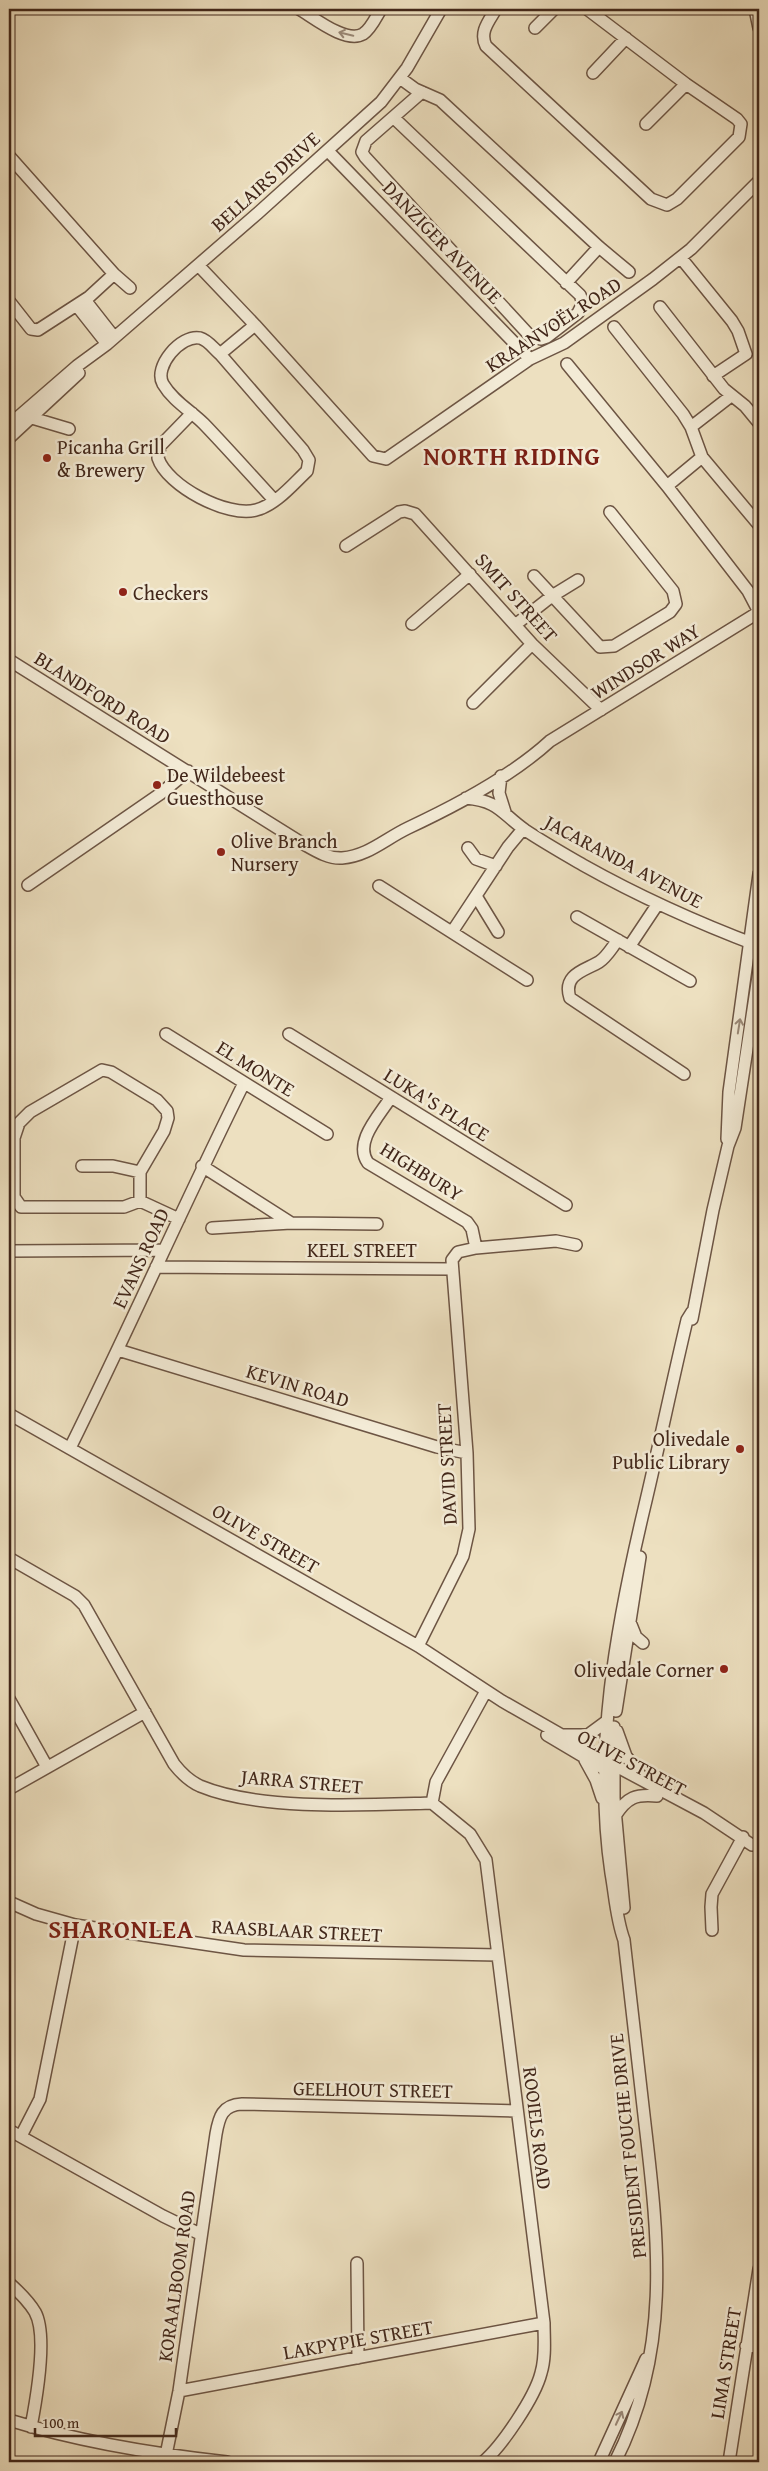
<svg xmlns="http://www.w3.org/2000/svg" width="768" height="2471" font-family="'Gentium Book Plus',serif">
<style>
.lines{fill:none;stroke-linecap:round;stroke-linejoin:round}
.minor-casing{stroke:#6d5544;stroke-width:14}
.minor{stroke:#f3ebd6;stroke-width:11}
.oneway{stroke:#9a8978}
.poi-dot{fill:#8f2418;stroke:#f3ebd6;stroke-width:2}
.labels{text-anchor:middle;dominant-baseline:central;stroke-width:5;stroke-linejoin:round;paint-order:stroke}
.street-label{font-size:20px;fill:#42271a;stroke:#f3ebd6}
.poi-label{font-size:20px;fill:#42271a;stroke:#f3ebd6;text-anchor:start}
.district-label{font-size:25px;font-weight:bold;letter-spacing:1px;fill:#7a1f14;stroke:#f3ebd6}
</style>
<rect width="100%" height="100%" fill="#ede0c0"/>
<filter id="stains"><feTurbulence type="fractalNoise" baseFrequency=".004" numOctaves="4"/><feColorMatrix values="0 0 0 0 .2 0 0 0 0 .09 0 0 0 0 .02 0 0 0 .5 -.17"/></filter>
<radialGradient id="worn" r=".72"><stop offset=".6" stop-color="#630" stop-opacity="0"/><stop offset="1" stop-color="#630" stop-opacity=".3"/></radialGradient>
<g class="lines">
<defs>
<path id="minor" d="M 299,9 C 313,17 346,44 363,34 C 371,29 376,17 381,9
M 496,9 C 489,21 479,32 486,46 L 651,199 L 667,205 L 677,199 L 739,137 L 741,124 L 737,119 L 686,84 L 587,9
M 755,9 L 759,28
M 535,28 L 554,9
M 593,73 L 626,38
M 400,78 L 415,89 L 440,100 L 599,247 L 629,272
M 394,118 L 580,295 L 583,303 L 578,313 L 547,337 L 541,339 L 531,337 L 365,157 L 362,152 L 366,141 L 422,92
M 646,124 L 686,84
M 328,151 L 530,359
M 9,156 L 114,274 L 130,288
M 681,258 L 732,321 L 738,331 L 746,354 L 713,376
M 198,265 L 255,325 L 373,456 L 386,459 L 530,359 L 564,343 L 653,279 L 691,249 L 759,181
M 566,283 L 599,247
M 85,300 L 114,337
M 9,301 L 31,329 L 38,330 L 89,297 L 114,274
M 77,306 L 107,344
M 660,307 L 724,389 L 745,406 L 759,423
M 614,327 L 683,414 L 691,427 L 702,457 L 759,525
M 220,354 L 255,325
M 567,364 L 667,486 L 748,591 L 759,612
M 192,413 L 160,446 L 158,458 C 167,486 228,518 256,510 C 276,505 293,484 307,471 L 309,460 L 303,450 L 220,354 C 214,349 208,340 200,338 C 181,334 153,367 163,384 C 173,401 191,411 204,424 C 228,449 251,475 274,500
M 32,418 L 69,429
M 9,425 L 77,366 L 107,344 L 258,213 L 381,102 L 407,68 L 441,9
M 691,427 L 731,396
M 9,438 L 79,373
M 667,486 L 702,457
M 346,546 L 399,512 L 405,511 L 415,514 L 532,644 L 601,710
M 534,576 L 600,647 L 614,646 L 670,612 L 676,604 L 673,591 L 610,512
M 412,624 L 470,574
M 515,625 L 552,596 L 578,580
M 9,660 L 300,842 C 313,849 327,859 342,858 C 368,856 385,839 408,828 C 453,807 513,775 550,741 L 759,612
M 473,703 L 532,644
M 501,776 L 499,793 L 505,812
M 466,798 C 499,801 501,813 525,830 C 543,842 564,854 583,865 C 640,897 698,923 759,946
M 468,848 L 476,859 L 496,866
M 28,885 L 160,794 L 188,771
M 379,886 L 527,980
M 476,896 L 498,932
M 577,917 L 690,981
M 452,932 L 508,847 L 523,829
M 618,940 C 612,947 607,957 599,962 C 586,970 562,974 570,998 L 684,1074
M 629,947 L 657,905
M 166,1034 L 327,1134
M 289,1034 L 566,1205
M 102,1070 L 111,1072 L 157,1100 L 167,1111 L 168,1118 L 164,1131 L 140,1172 L 140,1201 L 124,1207 L 21,1207 L 14,1197 L 14,1138 L 19,1123 L 30,1112 Z
M 391,1097 C 380,1115 353,1142 368,1163 L 467,1222 L 472,1229 L 476,1248
M 727,1139 L 729,1092 L 759,874
M 82,1166 L 113,1166 L 140,1172
M 202,1166 L 291,1223
M 140,1201 L 179,1219
M 212,1228 L 291,1223 L 377,1224
M 9,1251 L 164,1250
M 156,1267 L 451,1269
M 692,1319 L 713,1210 L 728,1146 L 735,1128 L 759,970
M 118,1350 L 437,1447 L 467,1453
M 9,1414 L 418,1646 L 502,1701 L 614,1765 L 704,1813 L 752,1845
M 70,1448 C 130,1327 184,1204 244,1083
M 9,1558 L 75,1596 L 84,1605 L 174,1764 C 181,1773 189,1781 200,1786 C 260,1811 366,1805 432,1803
M 630,1622 L 636,1637 L 643,1643
M 418,1646 L 463,1556 L 469,1529 L 467,1453 L 452,1260 L 458,1252 L 476,1248 L 556,1241 L 576,1245
M 9,1699 L 47,1767
M 616,1711 L 640,1557
M 614,1727 L 614,1798 L 624,1908
M 617,1731 L 626,1756 L 641,1776
M 547,1735 L 611,1773
M 562,1735 L 588,1735 L 607,1721
M 585,1760 L 596,1780 L 602,1798
M 9,1789 L 145,1712
M 432,1803 L 470,1834 L 486,1860 L 544,2323 C 544,2339 546,2357 541,2373 C 535,2397 502,2446 483,2462
M 432,1803 L 436,1782 L 486,1691
M 615,1816 C 627,1797 636,1794 657,1796
M 9,1902 L 36,1914 L 75,1925 L 244,1950 L 498,1955
M 712,1930 L 711,1907 L 712,1894 L 743,1837
M 9,2130 L 163,2216 L 200,2234
M 21,2136 L 40,2099 L 75,1925
M 357,2263 L 358,2358
M 9,2283 C 18,2291 29,2302 35,2312 C 48,2335 36,2401 31,2427
M 746,2346 L 759,2347
M 179,2391 L 544,2323
M 9,2420 C 80,2442 154,2454 227,2462
M 166,2455 L 179,2391 L 216,2134 C 219,2117 222,2105 242,2104 L 516,2111
M 599,2462 L 646,2359
M 615,2462 C 671,2352 659,2242 645,2124 C 638,2063 631,2001 624,1940 C 616,1918 615,1895 611,1873 C 593,1751 616,1627 644,1509 C 659,1446 672,1383 687,1320 L 692,1312
M 729,2462 L 759,2269"/>
</defs>
<use href="#minor" class="minor-casing"/>
<use href="#minor" class="minor"/>
</g>
<defs><path id="oneway-shaft" d="M-6 0H5M1.5-3L5.5 0L1.5 3" fill="none" stroke-width="1.6" stroke-linecap="round" stroke-linejoin="round" transform="scale(1.25)"/></defs>
<g class="oneway">
<use href="#oneway-shaft" transform="translate(346 34) rotate(-167)"/>
<use href="#oneway-shaft" transform="translate(739 1026) rotate(-81)"/>
<use href="#oneway-shaft" transform="translate(619 2418) rotate(-65)"/>
</g>
<g class="poi-dot">
<circle cx="47" cy="458" r="5"/>
<circle cx="123" cy="592" r="5"/>
<circle cx="157" cy="785" r="5"/>
<circle cx="221" cy="852" r="5"/>
<circle cx="740" cy="1449" r="5"/>
<circle cx="724" cy="1669" r="5"/>
</g>
<g class="labels">
<g class="street-label">
<text transform="translate(265 181) rotate(-42)">BELLAIRS DRIVE</text>
<text transform="translate(443 242) rotate(46)">DANZIGER AVENUE</text>
<text transform="translate(553 324) rotate(-33)">KRAANVOËL ROAD</text>
<text transform="translate(517 597) rotate(48)">SMIT STREET</text>
<text transform="translate(645 661) rotate(-32)">WINDSOR WAY</text>
<text transform="translate(103 697) rotate(32)">BLANDFORD ROAD</text>
<text transform="translate(624 861) rotate(28)">JACARANDA AVENUE</text>
<text transform="translate(256 1068) rotate(32)">EL MONTE</text>
<text transform="translate(437 1104) rotate(32)">LUKA'S PLACE</text>
<text transform="translate(422 1171) rotate(32)">HIGHBURY</text>
<text x="362" y="1249">KEEL STREET</text>
<text transform="translate(140 1258) rotate(-65)">EVANS ROAD</text>
<text transform="translate(298 1385) rotate(17)">KEVIN ROAD</text>
<text transform="translate(446 1464) rotate(-93)">DAVID STREET</text>
<text transform="translate(266 1538) rotate(30)">OLIVE STREET</text>
<text transform="translate(632 1762) rotate(28)">OLIVE STREET</text>
<text transform="translate(302 1781) rotate(5)">JARRA STREET</text>
<text transform="translate(297 1930) rotate(3)">RAASBLAAR STREET</text>
<text transform="translate(373 2089) rotate(1)">GEELHOUT STREET</text>
<text transform="translate(538 2128) rotate(83)">ROOIELS ROAD</text>
<text transform="translate(627 2146) rotate(-96)">PRESIDENT FOUCHE DRIVE</text>
<text transform="translate(176 2276) rotate(-82)">KORAALBOOM ROAD</text>
<text transform="translate(358 2339) rotate(-10)">LAKPYPIE STREET</text>
<text transform="translate(725 2363) rotate(-81)">LIMA STREET</text>
</g>
<g class="poi-label">
<text x="57" y="446">Picanha Grill<tspan x="57" dy="23">&amp; Brewery</tspan></text>
<text x="133" y="592">Checkers</text>
<text x="167" y="774">De Wildebeest<tspan x="167" dy="23">Guesthouse</tspan></text>
<text x="231" y="840">Olive Branch<tspan x="231" dy="23">Nursery</tspan></text>
<text x="730" y="1438" text-anchor="end">Olivedale<tspan x="730" dy="23">Public Library</tspan></text>
<text x="714" y="1669" text-anchor="end">Olivedale Corner</text>
</g>
<g class="district-label">
<text x="512" y="456">NORTH RIDING</text>
<text x="121" y="1929">SHARONLEA</text>
</g>
</g>
<rect width="768" height="2471" fill="none" stroke="#ede0c0" stroke-width="30"/>
<rect x="10" y="10" width="748" height="2451" fill="none" stroke="#42271a" stroke-width="2.5"/>
<rect x="15" y="15" width="738" height="2441" fill="none" stroke="#42271a"/>
<path d="M35 2428v8h141v-8" fill="none" stroke="#42271a" stroke-width="2.5"/>
<text x="42" y="2428" font-size="15" fill="#42271a" stroke="#f3ebd6" stroke-width="4" paint-order="stroke">100 m</text>
<rect width="100%" height="100%" filter="url(#stains)"/>
<rect width="100%" height="100%" fill="url(#worn)"/>
</svg>
